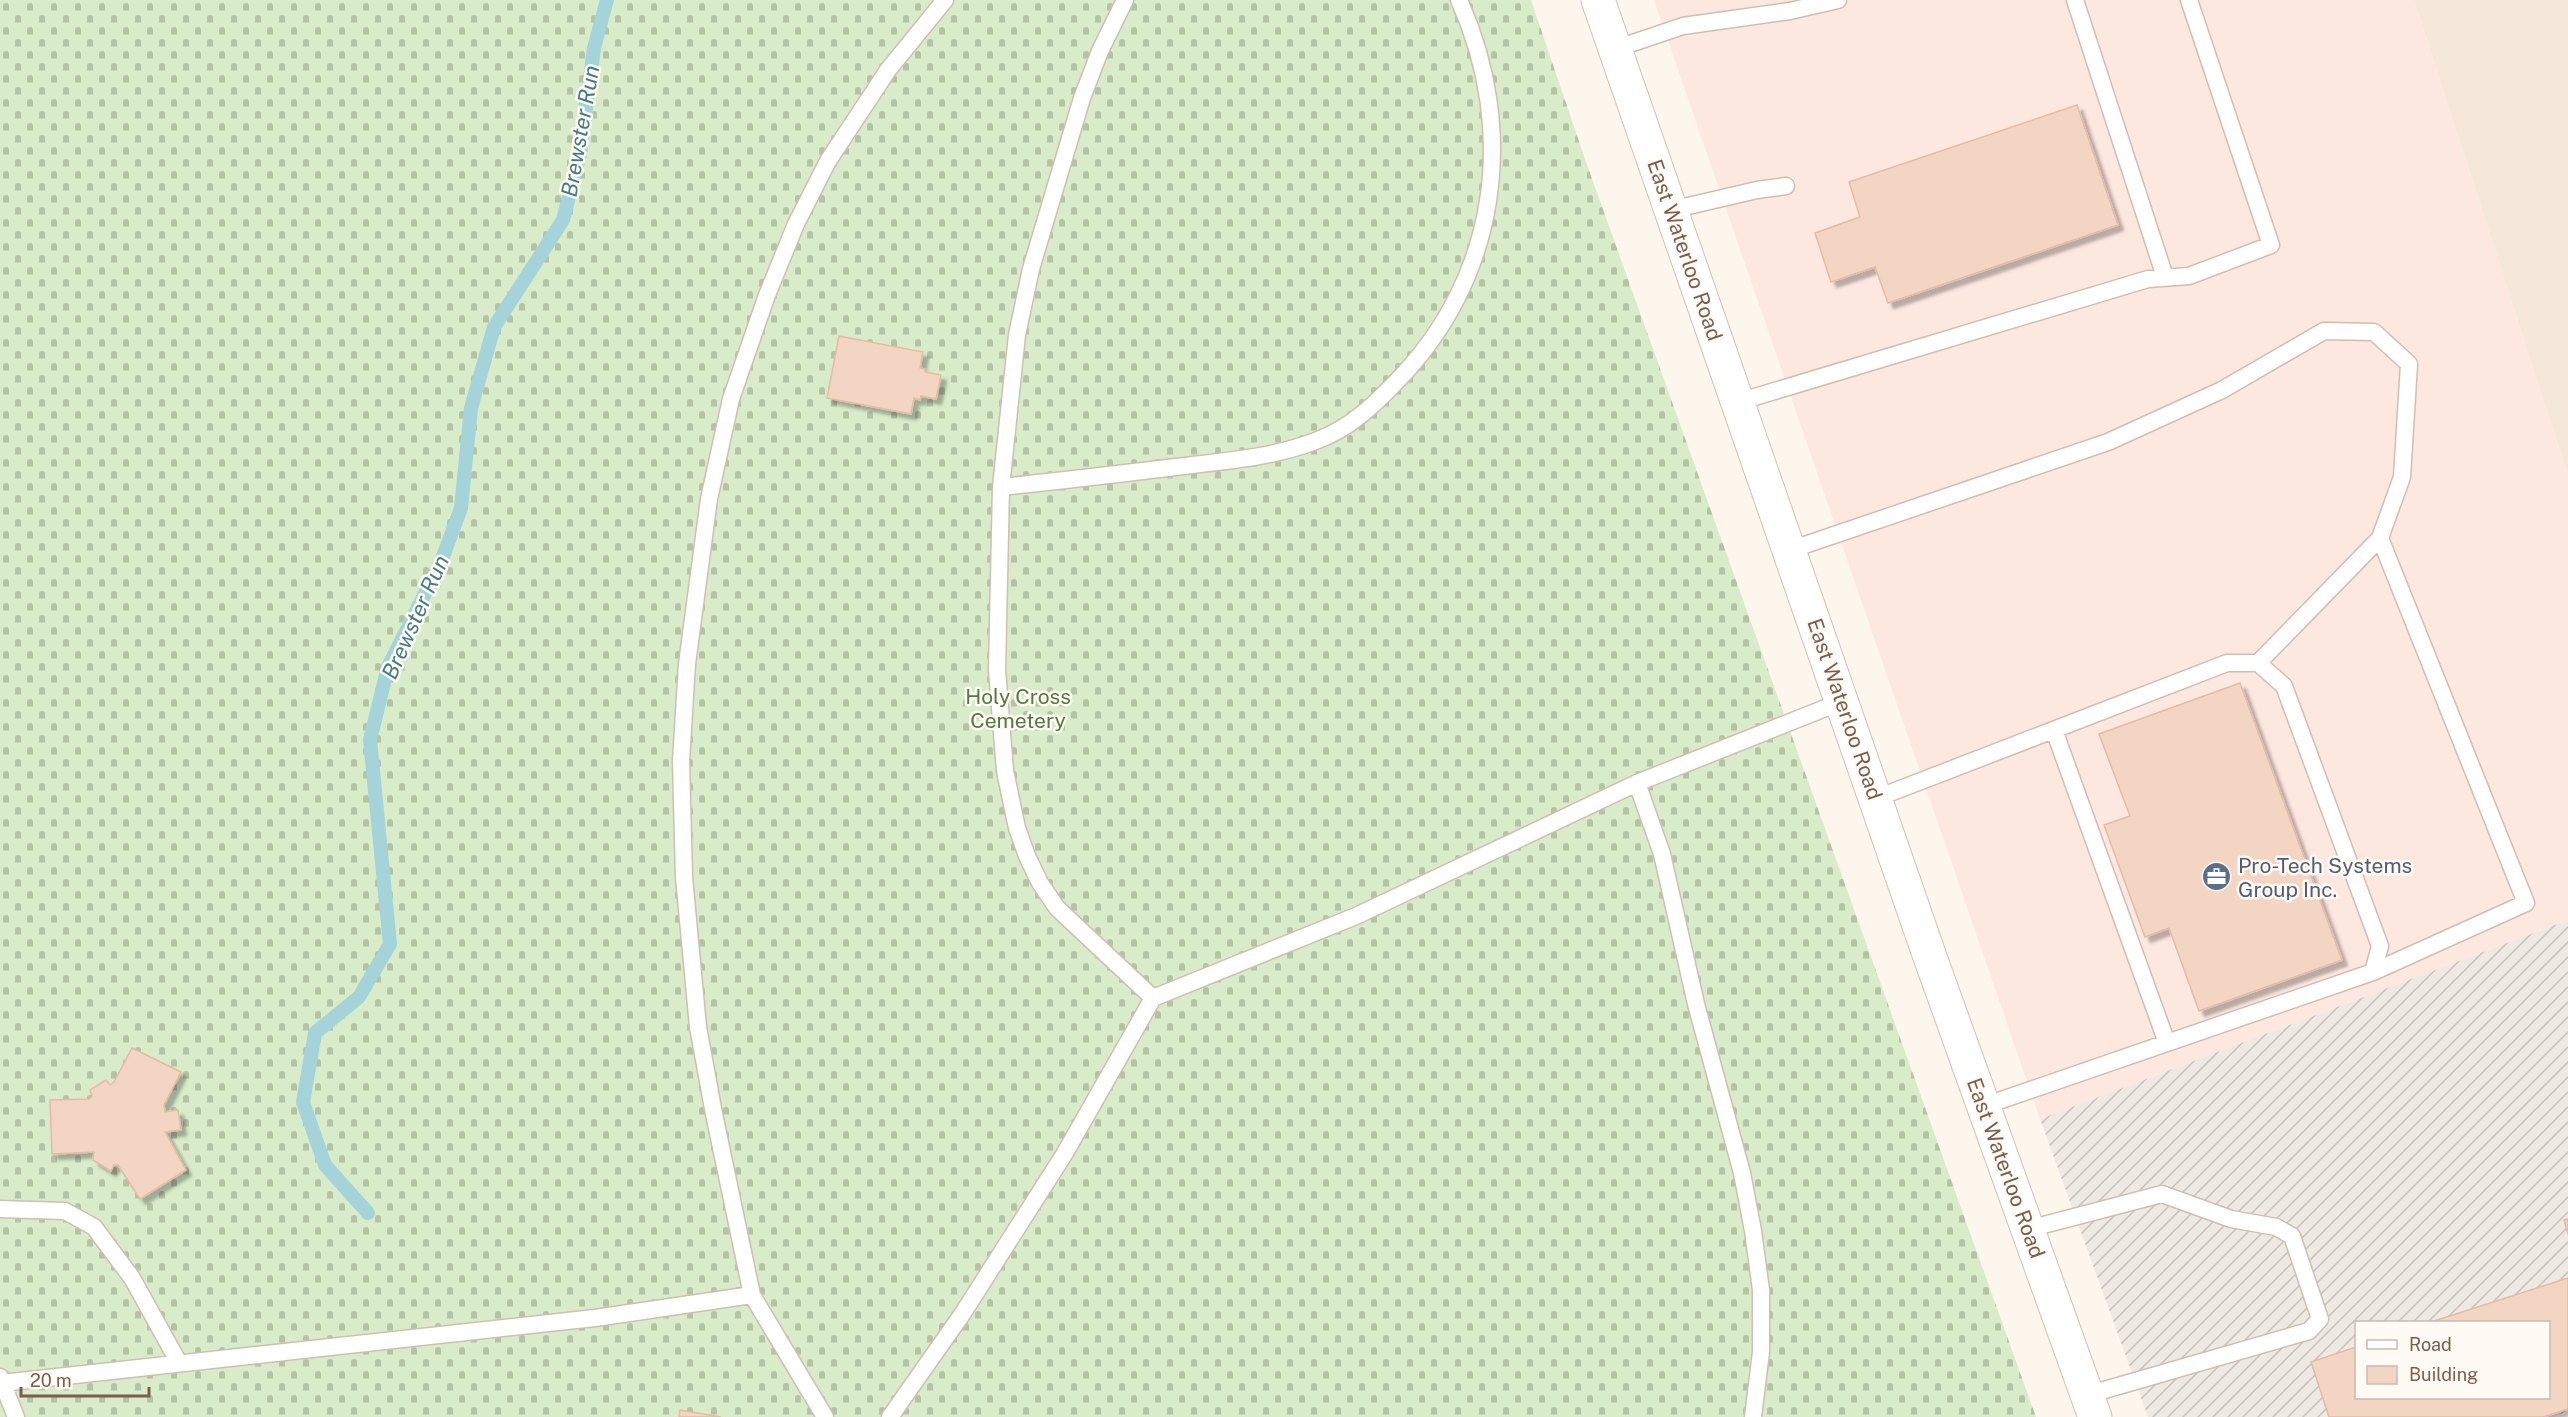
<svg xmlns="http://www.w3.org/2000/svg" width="2568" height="1417" font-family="'Public Sans',sans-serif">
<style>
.residential{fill:#f5e8da}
.commercial{fill:#fde8e0}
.industrial{fill:url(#industrial-furrows);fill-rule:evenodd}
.cemetery{fill:url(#cemetery-stones)}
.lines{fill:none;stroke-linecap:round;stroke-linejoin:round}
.stream{stroke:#a5d3da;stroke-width:14}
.building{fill:#f3d5c3;stroke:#e6bba3;stroke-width:1.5;filter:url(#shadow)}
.lane-casing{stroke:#d1beb0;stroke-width:19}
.secondary-casing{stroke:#d6c0b0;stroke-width:35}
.lane{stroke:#fff;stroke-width:16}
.secondary{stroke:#fff;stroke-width:33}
.labels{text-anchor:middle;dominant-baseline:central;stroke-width:5;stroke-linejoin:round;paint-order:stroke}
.street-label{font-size:21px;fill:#7a5c4d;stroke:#fffaf3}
.park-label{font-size:21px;fill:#537a41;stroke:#fffaf3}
.service-label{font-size:21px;fill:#4e5e75;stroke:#fffaf3;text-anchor:start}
.water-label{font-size:22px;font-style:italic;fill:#437c86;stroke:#fffaf3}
</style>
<defs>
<pattern id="industrial-furrows" width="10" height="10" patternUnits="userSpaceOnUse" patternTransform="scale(1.5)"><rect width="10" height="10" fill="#efe9e4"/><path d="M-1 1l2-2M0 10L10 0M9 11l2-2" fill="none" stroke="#c7c0bb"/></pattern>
<pattern id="cemetery-stones" width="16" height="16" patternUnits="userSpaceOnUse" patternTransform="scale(1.5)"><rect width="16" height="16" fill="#d8ecc9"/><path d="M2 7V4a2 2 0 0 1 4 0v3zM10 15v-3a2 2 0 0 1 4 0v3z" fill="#b4c2a5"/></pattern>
<filter id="shadow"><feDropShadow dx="5.5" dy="5.5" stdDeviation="1.5" flood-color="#0004"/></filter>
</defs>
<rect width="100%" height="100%" fill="#fdf6ec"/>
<path class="residential" d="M 2414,0 L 2568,0 L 2568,476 Z"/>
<path class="commercial" d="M 1654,0 L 2414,0 L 2568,476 L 2568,920 L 2040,1119 Z"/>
<path class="industrial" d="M 2568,920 L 2568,1411 L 2554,1417 L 2148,1417 L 2040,1119 ZM 2356,1322 L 2548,1322 L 2548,1398 L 2356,1398 Z"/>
<path class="cemetery" d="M 0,0 L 1531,0 L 1586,162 L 2036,1417 L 0,1417 Z"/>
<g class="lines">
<path class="stream" d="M 368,1213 L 325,1165 L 303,1102 L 315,1033 L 359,997 L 390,944 L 370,740 L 388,667 L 441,562 L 461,508 L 471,408 L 494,327 L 563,220 L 580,154 L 594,48 L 607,0"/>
</g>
<path class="building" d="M 2077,105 L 2118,225 L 1888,303 L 1875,267 L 1831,282 L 1815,233 L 1860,217 L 1849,182 Z
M 839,336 L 923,352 L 920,368 L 925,369 L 925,372 L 941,375 L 936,399 L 921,396 L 920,400 L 914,398 L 911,414 L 827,398 Z
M 2240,683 L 2342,960 L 2199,1011 L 2169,928 L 2145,937 L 2104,825 L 2130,816 L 2099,734 Z
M 132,1048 L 181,1072 L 164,1105 L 165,1112 L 178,1110 L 181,1130 L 165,1132 L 186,1170 L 140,1199 L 118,1165 L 114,1165 L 111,1171 L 93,1160 L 94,1152 L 52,1154 L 50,1100 L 89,1099 L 92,1096 L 90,1090 L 106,1080 L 110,1085 L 114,1082 Z
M 2568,1219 L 2568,1234 L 2564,1220 Z
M 2568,1278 L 2568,1409 L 2543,1417 L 2329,1417 L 2311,1362 L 2356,1347 L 2356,1398 L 2548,1398 L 2548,1322 L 2431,1322 Z
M 680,1410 L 721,1417 L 679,1417 Z"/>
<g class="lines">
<defs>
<path id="lane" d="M 1125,0 L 1100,51 L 1082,98 L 1031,269 L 1017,335 L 1001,487 L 997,670 L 1005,771 L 1017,828 L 1027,856 L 1040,883 L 1057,908 L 1153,998
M 2075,0 L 2165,277
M 1615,49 L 1683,26 L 1790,11 L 1838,0
M 1671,210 L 1757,190 L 1786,186
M 1738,402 L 2148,279 L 2189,276 L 2271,245 L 2189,0
M 1001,487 C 1059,481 1118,474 1176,467 C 1224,461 1273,458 1318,440 C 1350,428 1374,405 1397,381 C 1498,278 1518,131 1459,0
M 1790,550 L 2108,442 L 2222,390 L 2324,331 L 2374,332 L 2409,364 L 2402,477 L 2380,538 L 2258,663
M 2054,730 L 2167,1043
M 1637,783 L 1662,854 L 1696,1004 L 1742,1173 L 1753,1231 L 1761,1290 L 1761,1352 L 1753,1417
M 1877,798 L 2227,663 L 2258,663 L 2284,686 L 2380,946 L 2373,972 L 1984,1106
M 2373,972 L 2526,903 L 2380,538
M 0,1209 L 65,1211 L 94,1227 L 132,1278 L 179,1363
M 2028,1229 L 2162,1194 L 2231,1219 L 2276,1227 L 2292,1236 L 2320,1319 L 2309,1331 L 2087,1395
M 0,1377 L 16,1417
M 2,1383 L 595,1318 L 752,1295
M 825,1417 L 752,1295 L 714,1114 L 698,1027 L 684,877 L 681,761 L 687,664 L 709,499 L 731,399 L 767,295 L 796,224 L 828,161 L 888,70 L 945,0
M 890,1417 L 963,1313 L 1065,1153 L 1153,998 L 1356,916 L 1637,783 L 1843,701"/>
<path id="secondary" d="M 1598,0 L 1930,957 L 2095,1417"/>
</defs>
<use href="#lane" class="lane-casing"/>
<use href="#secondary" class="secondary-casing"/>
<use href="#lane" class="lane"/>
<use href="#secondary" class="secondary"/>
</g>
<defs>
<symbol id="office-disc" viewBox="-11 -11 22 22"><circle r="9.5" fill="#5c6f8a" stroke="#fffaf3"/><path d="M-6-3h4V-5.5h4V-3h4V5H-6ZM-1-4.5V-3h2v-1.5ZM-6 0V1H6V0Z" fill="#fff"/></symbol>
</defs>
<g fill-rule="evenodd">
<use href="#office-disc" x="2200" y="860" width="33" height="33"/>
</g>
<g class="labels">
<g class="street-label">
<text transform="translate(1685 250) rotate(71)">East Waterloo Road</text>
<text transform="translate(1845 709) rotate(71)">East Waterloo Road</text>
<text transform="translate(2006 1168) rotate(70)">East Waterloo Road</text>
</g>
<g class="park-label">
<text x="1018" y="696">Holy Cross<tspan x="1018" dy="24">Cemetery</tspan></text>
</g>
<g class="service-label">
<text x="2238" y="865">Pro-Tech Systems<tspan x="2238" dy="24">Group Inc.</tspan></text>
</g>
<g class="water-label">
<text transform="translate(580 131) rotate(-80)">Brewster Run</text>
<text transform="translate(415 617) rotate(-66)">Brewster Run</text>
</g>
</g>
<rect x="2355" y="1321" width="195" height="78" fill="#fffaf3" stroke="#cabbb1" stroke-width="1.5"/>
<rect x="2367" y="1340" width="30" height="9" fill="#ffffff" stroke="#cabbb1" stroke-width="1.5"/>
<text x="2409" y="1351" font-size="18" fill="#7a5c4d">Road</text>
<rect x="2367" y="1366" width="30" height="18" fill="#f3d5c3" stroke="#cabbb1" stroke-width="1.5"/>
<text x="2409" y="1381" font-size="18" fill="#7a5c4d">Building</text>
<path d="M21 1387v9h128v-9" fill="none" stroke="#7a5c4d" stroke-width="3"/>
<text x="30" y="1387" font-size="18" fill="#7a5c4d" stroke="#fffaf3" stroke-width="4.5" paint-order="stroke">20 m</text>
</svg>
